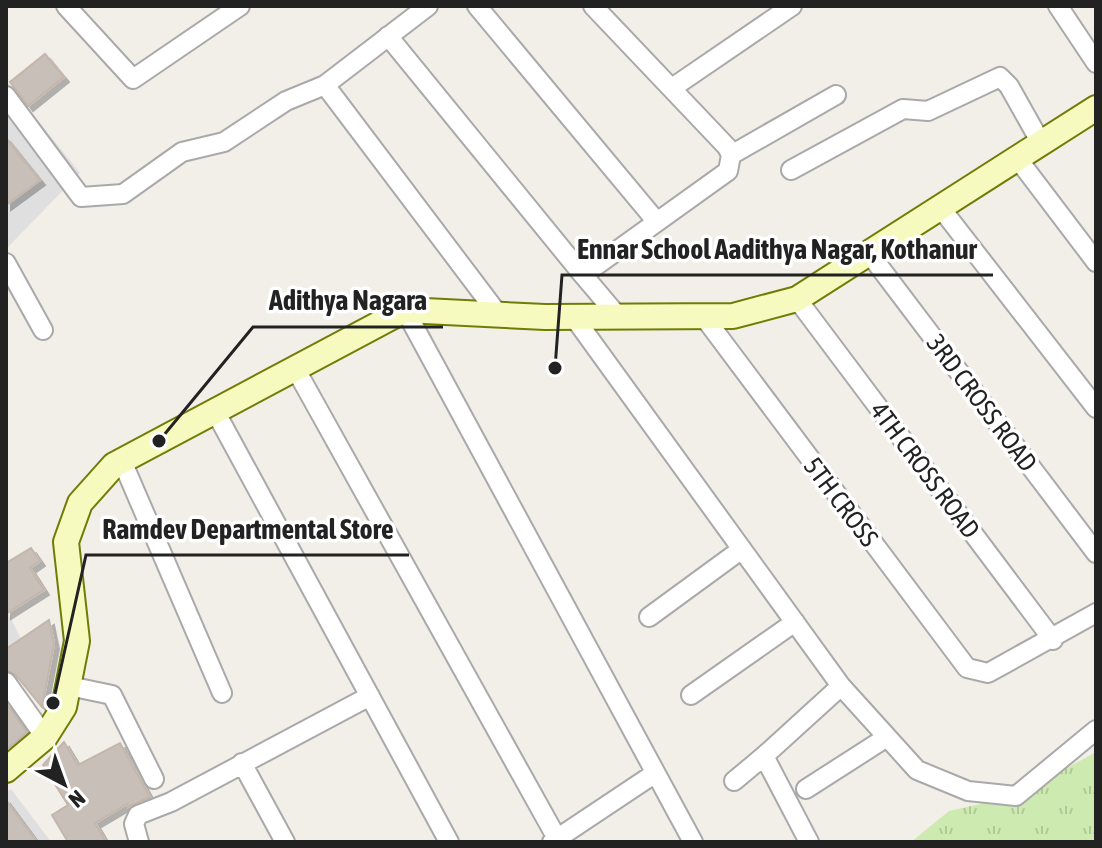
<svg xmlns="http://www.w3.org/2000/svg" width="1102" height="848" font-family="'Asap Condensed',sans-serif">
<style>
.residential{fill:#e0dfdf}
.grass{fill:url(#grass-tufts)}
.building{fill:#c7bfb8;stroke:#c4b6ab;stroke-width:2;filter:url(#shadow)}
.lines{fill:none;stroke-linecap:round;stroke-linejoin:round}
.street-casing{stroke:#a9a9a9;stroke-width:22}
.secondary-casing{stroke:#707d05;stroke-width:28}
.street{stroke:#fff;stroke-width:18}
.secondary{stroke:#f7fabf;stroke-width:24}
.labels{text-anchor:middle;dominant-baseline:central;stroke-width:7;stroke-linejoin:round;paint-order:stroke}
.street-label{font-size:26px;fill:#222;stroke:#fff}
.leader{fill:none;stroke:#222;stroke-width:3}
.callout-dot{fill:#222;stroke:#fff;stroke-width:3}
.callout-label{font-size:28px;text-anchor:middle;font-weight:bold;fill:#222;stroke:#fff;stroke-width:7;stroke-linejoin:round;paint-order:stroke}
</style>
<defs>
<pattern id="grass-tufts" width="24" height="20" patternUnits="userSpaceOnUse" patternTransform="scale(2)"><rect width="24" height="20" fill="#cdebb0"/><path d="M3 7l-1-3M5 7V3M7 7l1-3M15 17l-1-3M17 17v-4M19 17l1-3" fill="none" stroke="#b0c997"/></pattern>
<filter id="shadow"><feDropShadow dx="5" dy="5" stdDeviation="0" flood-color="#0004"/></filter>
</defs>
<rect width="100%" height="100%" fill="#f2efe9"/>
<path class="residential" d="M 6,81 L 80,173 L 6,249 Z
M 6,609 L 31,659 L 11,674 L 42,719 L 31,740 L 6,757 Z
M 11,789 L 51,842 L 6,842 L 6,792 Z"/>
<path class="grass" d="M 1096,752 L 1096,842 L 911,842 L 949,811 L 1016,796 Z"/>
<path class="building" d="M 45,54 L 64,77 L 28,106 L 10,82 Z
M 6,138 L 40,180 L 6,205 Z
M 31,548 L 40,561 L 30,568 L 44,590 L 6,614 L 6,563 Z
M 49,620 L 54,644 L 42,707 L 15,674 L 6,670 L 6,649 Z
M 6,703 L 27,732 L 6,750 Z
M 64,742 L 78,765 L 120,743 L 150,797 L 128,807 L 127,804 L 95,823 L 106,842 L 68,842 L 52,815 L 68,805 L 43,765 Z
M 6,800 L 37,842 L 6,842 Z"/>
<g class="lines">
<defs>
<path id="street" d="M 66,6 L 133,79 L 240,6
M 477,6 L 657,222
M 593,6 L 727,147 L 731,155 L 728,171 L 583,275 L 616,314
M 1058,6 L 1096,63
M 388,36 L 583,275
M 325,85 L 498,314
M 672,88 L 792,6
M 6,96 L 81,197 L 123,194 L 182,152 L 224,142 L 286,101 L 325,85 L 428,6
M 731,155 L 836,95
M 1017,158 L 1096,262
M 791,170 L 903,109 L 928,111 L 1000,77 L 1009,86 L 1041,143
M 940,207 L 1096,408
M 869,253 L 1096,553
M 6,263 L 43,330
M 797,299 L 1053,640
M 405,310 L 693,842
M 573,316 L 841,686 L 917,770 L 968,791 L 1016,796 L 1096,730
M 704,317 L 967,668 L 988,673 L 1096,613
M 295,368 L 559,842
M 215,411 L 449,842
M 122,461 L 222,693
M 649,617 L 742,549
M 6,682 L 45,737
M 69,686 L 112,695 L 154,779
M 691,695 L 795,622
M 764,756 L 841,686
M 242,763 L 285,842
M 734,781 L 764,756 L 809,842
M 806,789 L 887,737
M 139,842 L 134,824 L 138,815 L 171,802 L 370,696
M 552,842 L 654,774"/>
<path id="secondary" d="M 6,770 L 45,737 L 64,707 L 77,641 L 66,542 L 80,503 L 114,465 L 405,310 L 545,317 L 733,316 L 797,299 L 1096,108"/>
</defs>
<use href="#street" class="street-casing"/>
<use href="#secondary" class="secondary-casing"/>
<use href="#street" class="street"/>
<use href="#secondary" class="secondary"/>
</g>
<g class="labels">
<g class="street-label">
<text transform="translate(982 403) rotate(53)">3RD CROSS ROAD</text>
<text transform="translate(925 470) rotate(53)">4TH CROSS ROAD</text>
<text transform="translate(841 502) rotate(53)">5TH CROSS</text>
</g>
</g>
<path class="leader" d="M555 368L562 275H993M159 441L253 327H443M53 703L86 555H409"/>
<g class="callout-dot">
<circle cx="555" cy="368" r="8"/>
<circle cx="159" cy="441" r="8"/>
<circle cx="53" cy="703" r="8"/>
</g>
<g class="callout-label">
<text x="777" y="259">Ennar School Aadithya Nagar, Kothanur</text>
<text x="348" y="310">Adithya Nagara</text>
<text x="248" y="539">Ramdev Departmental Store</text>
</g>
<rect width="1102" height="848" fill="none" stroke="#222222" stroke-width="16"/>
<g transform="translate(64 784) rotate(139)" stroke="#ffffff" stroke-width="6" paint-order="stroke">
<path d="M0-6L14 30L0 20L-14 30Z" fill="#222222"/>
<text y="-12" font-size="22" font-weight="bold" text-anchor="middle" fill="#222222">N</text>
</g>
</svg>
